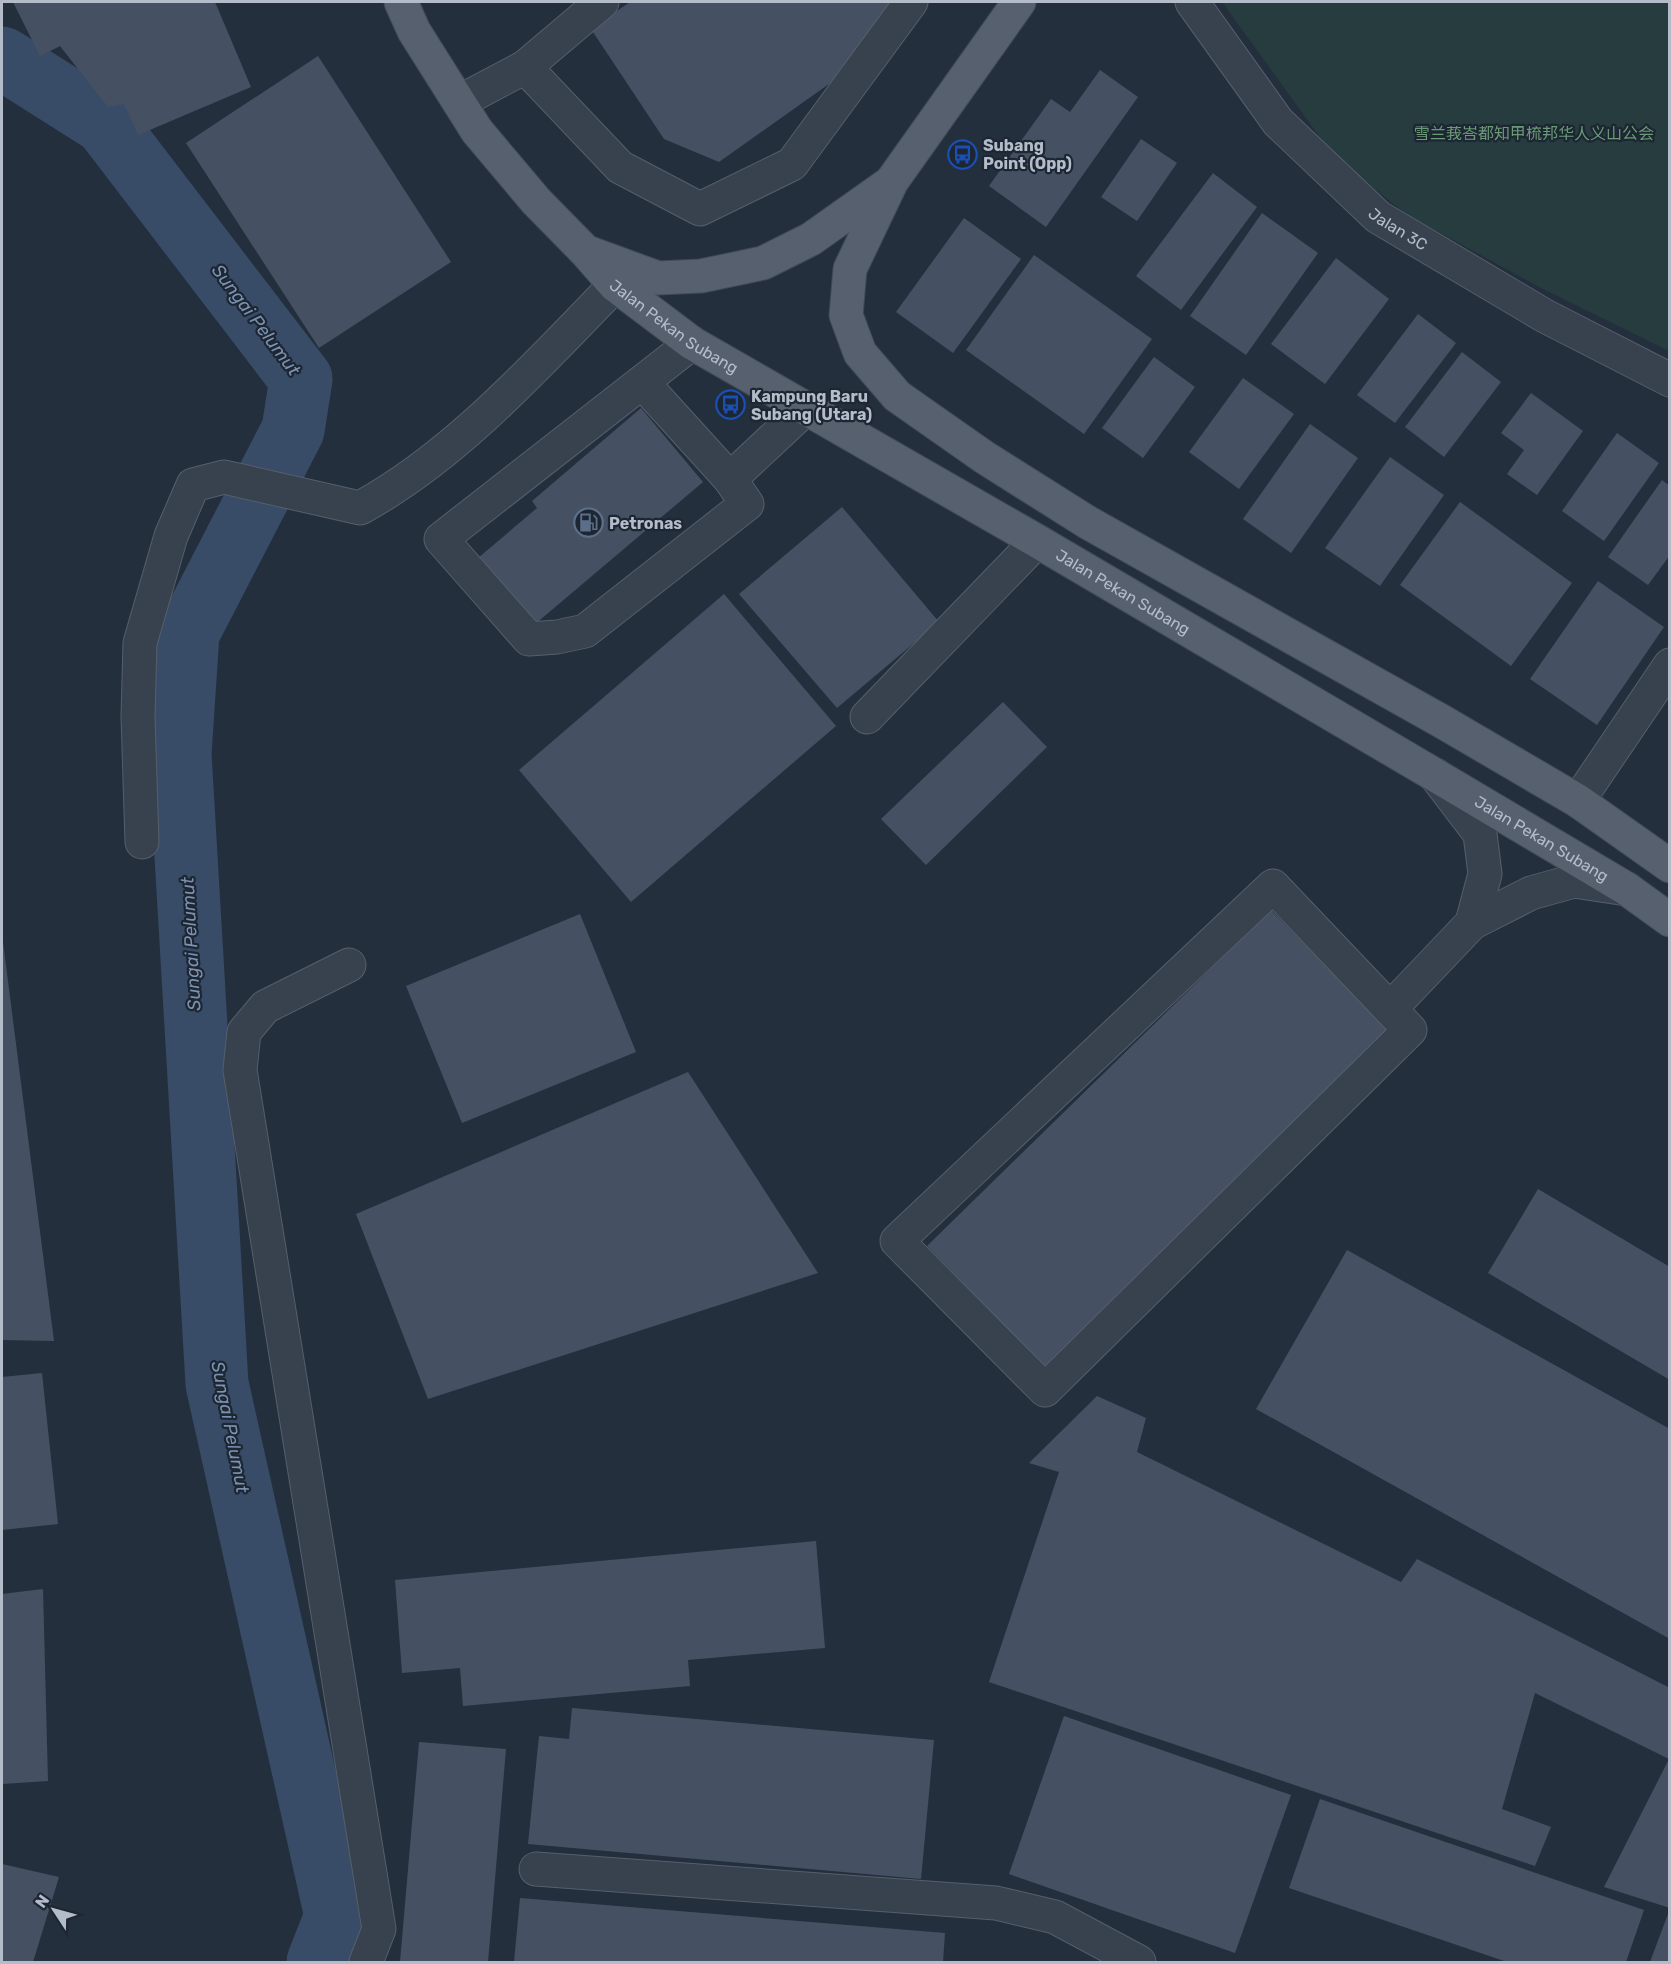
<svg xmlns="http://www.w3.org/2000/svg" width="1671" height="1964" font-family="Rubik,'Noto Sans SC',sans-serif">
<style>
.green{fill:#263c3f}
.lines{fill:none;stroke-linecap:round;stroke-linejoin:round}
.river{stroke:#394c67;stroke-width:63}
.building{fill:#455162}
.minor-casing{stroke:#565f6c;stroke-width:35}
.major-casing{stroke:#414a57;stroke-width:35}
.minor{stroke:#38414e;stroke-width:33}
.major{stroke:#56606e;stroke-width:33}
.labels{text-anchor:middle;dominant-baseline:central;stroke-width:4.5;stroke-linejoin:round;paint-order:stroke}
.park-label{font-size:16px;fill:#6b9a76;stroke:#1d2633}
.poi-label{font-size:16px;font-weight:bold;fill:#b4bcc9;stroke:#1d2633;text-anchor:start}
.street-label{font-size:16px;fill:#b4bcc9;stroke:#1d2633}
.water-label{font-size:18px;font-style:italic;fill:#7c92b1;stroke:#1d2633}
</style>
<rect width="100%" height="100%" fill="#242f3e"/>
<path class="green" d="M 1222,2 L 1669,2 L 1669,351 L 1543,289 L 1409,216 L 1354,173 L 1319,136 Z"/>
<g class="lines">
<path class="river" d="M 2,58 L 105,123 L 301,379 L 293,430 L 188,633 L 180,754 L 217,1384 L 336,1916 L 318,1962"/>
</g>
<path class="building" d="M 13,2 L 215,2 L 251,87 L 138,135 L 124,104 L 108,107 L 60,46 L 40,56 Z
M 630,2 L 905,2 L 860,62 L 719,162 L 664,139 L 591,29 Z
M 318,56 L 451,262 L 319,348 L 186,143 Z
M 1100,70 L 1138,97 L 1046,227 L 989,186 L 1051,99 L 1070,112 Z
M 1141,139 L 1177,163 L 1137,221 L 1101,197 Z
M 1213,173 L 1257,207 L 1181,310 L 1136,276 Z
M 1262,213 L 1318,253 L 1246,355 L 1190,316 Z
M 964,218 L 1021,259 L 953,353 L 896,312 Z
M 1034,255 L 1152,339 L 1084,434 L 966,350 Z
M 1336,258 L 1389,299 L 1325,384 L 1271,344 Z
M 1418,314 L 1456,343 L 1395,423 L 1357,395 Z
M 1462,352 L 1501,382 L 1444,457 L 1405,427 Z
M 1154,357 L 1195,387 L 1143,458 L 1102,428 Z
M 1243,378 L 1294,414 L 1239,489 L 1189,452 Z
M 1531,393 L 1583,431 L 1537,495 L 1507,474 L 1524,450 L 1501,433 Z
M 641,408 L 703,482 L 534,625 L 478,558 L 537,508 L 532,501 Z
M 1310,424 L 1358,458 L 1291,553 L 1243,519 Z
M 1617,433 L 1659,463 L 1604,541 L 1562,511 Z
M 1390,457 L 1444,495 L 1380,586 L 1325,548 Z
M 1662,480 L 1670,486 L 1670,555 L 1648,585 L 1608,557 Z
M 1460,502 L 1572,583 L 1511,666 L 1400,585 Z
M 842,507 L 939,622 L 837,708 L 739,594 Z
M 1598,581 L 1664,627 L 1597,725 L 1530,679 Z
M 724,594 L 836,726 L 631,902 L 519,770 Z
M 1003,702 L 1047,747 L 926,865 L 881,819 Z
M 1271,910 L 1393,1035 L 1049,1371 L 927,1246 Z
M 580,914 L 636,1052 L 462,1123 L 406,986 Z
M 2,942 L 3,942 L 54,1341 L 2,1340 Z
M 688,1072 L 818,1273 L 428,1399 L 356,1214 Z
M 1538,1189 L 1670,1267 L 1670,1380 L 1488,1273 Z
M 1347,1250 L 1670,1429 L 1670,1639 L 1256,1409 Z
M 42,1373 L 58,1524 L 2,1530 L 2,1377 Z
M 1097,1396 L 1146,1418 L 1137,1452 L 1401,1582 L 1417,1559 L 1670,1688 L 1670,1908 L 1604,1887 L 1669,1759 L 1535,1693 L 1502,1809 L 1551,1827 L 1535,1866 L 989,1682 L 1059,1472 L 1029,1463 Z
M 816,1541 L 825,1648 L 688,1660 L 690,1686 L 463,1706 L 460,1668 L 402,1673 L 395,1580 Z
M 43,1589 L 48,1781 L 2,1784 L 2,1594 Z
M 572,1708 L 934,1740 L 921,1879 L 528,1844 L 539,1736 L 569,1739 Z
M 1064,1716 L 1291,1795 L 1235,1953 L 1009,1874 Z
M 419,1742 L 506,1749 L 488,1962 L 400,1962 Z
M 1320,1799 L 1644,1910 L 1626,1962 L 1507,1962 L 1289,1888 Z
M 2,1864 L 59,1877 L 33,1962 L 2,1962 Z
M 520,1898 L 945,1933 L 943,1962 L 514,1962 Z
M 1668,1914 L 1670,1915 L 1670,1962 L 1650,1962 Z"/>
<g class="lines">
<defs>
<g id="minor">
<path id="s1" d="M 1192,2 L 1278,122 L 1378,217 L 1545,316 L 1670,380"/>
<path d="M 525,67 L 620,167 L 700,209 L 792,164 L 911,2"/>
<path d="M 459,102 L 525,67 L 602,2"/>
<path d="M 642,382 L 730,479 L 747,504 L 585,631 L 557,637 L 529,639 L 441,539 L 692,343"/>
<path d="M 730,479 L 805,409"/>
<path d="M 867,717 L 1037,541"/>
<path d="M 1435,775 L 1480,834 L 1485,874 L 1472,923"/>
<path d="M 1578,801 L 1670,665"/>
<path d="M 142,842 L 138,716 L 140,643 L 171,536 L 193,485 L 224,477 L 360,508 C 456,456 539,363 615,285"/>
<path d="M 1273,886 L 1410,1030 L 1045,1390 L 897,1241 Z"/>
<path d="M 349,965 L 265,1007 L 244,1032 L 240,1070 L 379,1929 L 366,1962"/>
<path d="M 1391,1008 L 1472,923 L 1531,893 L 1574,881 L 1627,889"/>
<path d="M 536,1869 L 996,1903 L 1055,1917 L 1139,1962"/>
</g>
<g id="major">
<path id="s2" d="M 401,2 L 414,31 L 477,131 L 536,201 L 586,252 L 615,285 L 692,343 L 1037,541 L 1435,775 L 1627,889 L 1670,920"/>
<path d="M 1019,2 L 892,181 L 850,269 L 846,315 L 860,353 L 897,396 L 984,457 L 1087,522 L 1443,722 L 1578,801 L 1670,866"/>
<path d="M 587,252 L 658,278 L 701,276 L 763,263 L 811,239 L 890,183"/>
</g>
</defs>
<use href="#minor" class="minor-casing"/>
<use href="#major" class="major-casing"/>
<use href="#minor" class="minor"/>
<use href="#major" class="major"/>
</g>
<defs>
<symbol id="bus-ring" viewBox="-11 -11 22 22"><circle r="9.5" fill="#1d2633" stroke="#1a4fb4" stroke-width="1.5"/><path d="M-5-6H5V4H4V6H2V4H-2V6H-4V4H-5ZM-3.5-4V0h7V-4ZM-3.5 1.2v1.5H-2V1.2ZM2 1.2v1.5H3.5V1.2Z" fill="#1a4fb4"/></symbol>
<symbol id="fuel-ring" viewBox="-11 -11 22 22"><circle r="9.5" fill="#1d2633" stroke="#5c6f8a" stroke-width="1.5"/><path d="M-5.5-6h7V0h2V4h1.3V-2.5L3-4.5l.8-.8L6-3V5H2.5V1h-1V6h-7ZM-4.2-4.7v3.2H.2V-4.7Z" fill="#5c6f8a"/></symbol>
</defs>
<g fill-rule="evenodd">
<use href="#bus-ring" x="946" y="138" width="33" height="33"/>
<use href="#bus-ring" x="714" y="388" width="33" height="33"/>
<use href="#fuel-ring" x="572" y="506" width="33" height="33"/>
</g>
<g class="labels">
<g class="park-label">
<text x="1534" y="133">雪兰莪峇都知甲梳邦华人义山公会</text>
</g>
<g class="poi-label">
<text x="983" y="145">Subang<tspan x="983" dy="18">Point (Opp)</tspan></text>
<text x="751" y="396">Kampung Baru<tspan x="751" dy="18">Subang (Utara)</tspan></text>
<text x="609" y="523">Petronas</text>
</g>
<g class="street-label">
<text stroke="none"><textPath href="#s1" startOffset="309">Jalan 3C</textPath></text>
<text stroke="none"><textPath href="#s2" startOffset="429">Jalan Pekan Subang</textPath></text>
<text stroke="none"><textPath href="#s2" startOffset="951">Jalan Pekan Subang</textPath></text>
<text stroke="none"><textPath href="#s2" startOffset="1437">Jalan Pekan Subang</textPath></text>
</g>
<g class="water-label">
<text transform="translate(256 320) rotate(53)">Sungai Pelumut</text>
<text transform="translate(191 944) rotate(-93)">Sungai Pelumut</text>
<text transform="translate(230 1427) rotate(79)">Sungai Pelumut</text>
</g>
</g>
<rect width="1671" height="1964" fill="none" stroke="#b4bcc9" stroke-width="6"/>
<g transform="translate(54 1910) rotate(306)" stroke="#1d2633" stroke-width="4.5" paint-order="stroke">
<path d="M0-4.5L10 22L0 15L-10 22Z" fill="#b4bcc9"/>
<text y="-9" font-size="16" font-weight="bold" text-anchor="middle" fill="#b4bcc9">N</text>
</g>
</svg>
